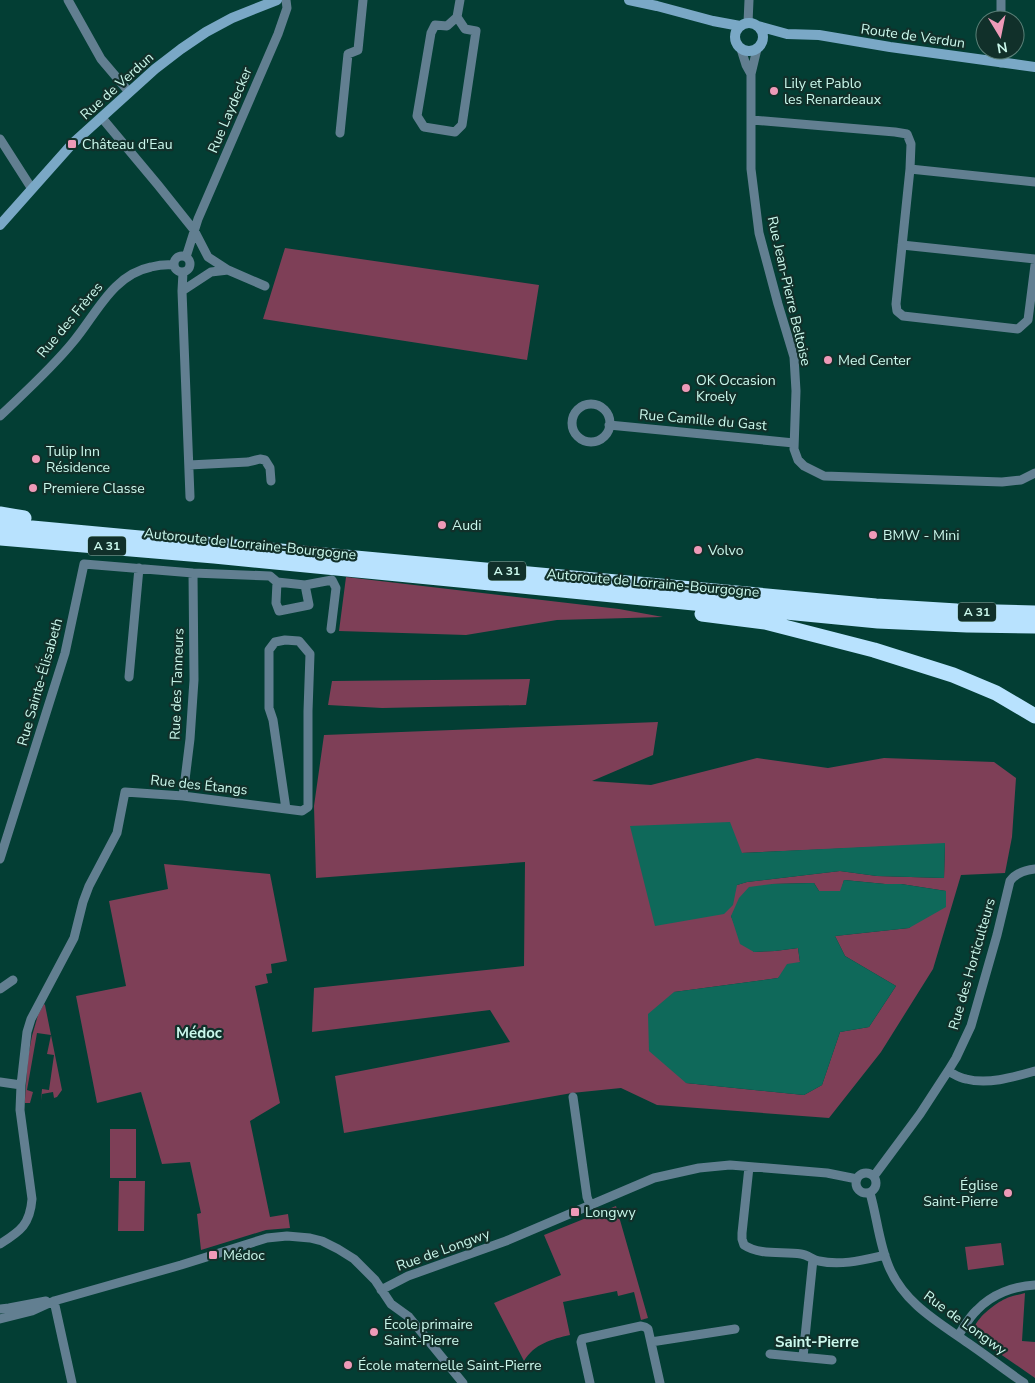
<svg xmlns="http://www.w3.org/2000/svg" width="1035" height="1383" font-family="'Nunito Sans',sans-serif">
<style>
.green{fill:#7e3f57;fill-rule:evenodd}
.water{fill:#0f695a}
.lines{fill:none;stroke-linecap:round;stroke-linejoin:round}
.minor{stroke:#627f91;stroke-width:9}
.secondary{stroke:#7aa8c6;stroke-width:10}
.motorway{stroke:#b8e2fe;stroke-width:15}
.poi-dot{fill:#ef9ab8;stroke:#11302a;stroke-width:2}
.labels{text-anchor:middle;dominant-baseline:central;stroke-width:4.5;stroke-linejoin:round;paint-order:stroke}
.shield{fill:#11302a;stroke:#93bcb2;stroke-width:1}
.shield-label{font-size:12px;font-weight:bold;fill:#cbf8ec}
.street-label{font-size:14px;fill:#cbf8ec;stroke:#11302a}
.poi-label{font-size:14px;fill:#cbf8ec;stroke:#11302a;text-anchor:start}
.neighbourhood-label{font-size:15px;font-weight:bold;fill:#cbf8ec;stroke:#11302a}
</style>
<rect width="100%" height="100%" fill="#033e34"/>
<path class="green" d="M 285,248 L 539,285 L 527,360 L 263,319 Z
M 346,577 L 619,609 L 663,617 L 557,620 L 466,635 L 339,631 Z
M 530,679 L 526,705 L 382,708 L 328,705 L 332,681 Z
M 658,722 L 653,755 L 592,781 L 651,785 L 757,758 L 828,768 L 884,758 L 994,762 L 1016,778 L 1012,837 L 1005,873 L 961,875 L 933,969 L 881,1052 L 829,1118 L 657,1105 L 621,1088 L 572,1093 L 344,1133 L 335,1076 L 510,1042 L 490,1010 L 312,1032 L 314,988 L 524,966 L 525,862 L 316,878 L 314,806 L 324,735 ZM 945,844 L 944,878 L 877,876 L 840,871 L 747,882 L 737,885 L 741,853 ZM 844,880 L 885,884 L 901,884 L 946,891 L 909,928 L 835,936 L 845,956 L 896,986 L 869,1027 L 840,1032 L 822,1085 L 804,1095 L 686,1083 L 674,992 L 778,978 L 800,962 L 798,948 L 775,951 L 754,952 L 734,923 L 731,916 L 772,884 L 814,883 L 819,891 L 841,891 Z
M 164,864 L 270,874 L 287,961 L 271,964 L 272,973 L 266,974 L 268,983 L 255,986 L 280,1103 L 250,1121 L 270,1217 L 288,1214 L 290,1228 L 266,1230 L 201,1250 L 197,1214 L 201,1213 L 190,1162 L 162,1164 L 141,1092 L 97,1103 L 76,996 L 126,986 L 109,901 L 168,889 Z
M 44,1004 L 45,1005 L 62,1090 L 57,1097 L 54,1098 L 53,1092 L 42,1094 L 41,1101 L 42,1089 L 49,1090 L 54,1055 L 47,1054 L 51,1035 L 37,1033 L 27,1090 L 33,1092 L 30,1103 L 25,1103 L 25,1099 L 28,1057 L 32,1036 L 38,1015 Z
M 110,1129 L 136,1129 L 136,1178 L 110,1178 Z
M 119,1181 L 145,1181 L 144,1231 L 118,1231 Z
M 616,1206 L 648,1318 L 641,1320 L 634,1292 L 618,1296 L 617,1291 L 563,1302 L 570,1335 C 552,1339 534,1344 524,1361 L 494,1303 L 561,1275 L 544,1235 Z
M 1001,1243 L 1004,1265 L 968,1270 L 965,1247 Z
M 1025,1293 L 1022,1341 L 1035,1342 L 1035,1378 L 980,1340 C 976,1336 974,1331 975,1326 C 979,1316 996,1303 1005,1299 C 1011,1296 1018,1295 1025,1293 Z"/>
<path class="water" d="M 730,822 L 742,853 L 945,843 L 944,878 L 877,876 L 840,871 L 747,882 L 737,885 L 733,905 L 724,914 L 655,926 L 630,826 Z
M 844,880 L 885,884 L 901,884 L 946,891 L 946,907 L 909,928 L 835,936 L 845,956 L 896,986 L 869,1027 L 840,1032 L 822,1085 L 804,1095 L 686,1083 L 649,1051 L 648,1014 L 674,992 L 778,978 L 787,964 L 800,962 L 798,948 L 775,951 L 754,952 L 740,944 L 731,916 L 739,898 L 749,887 L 772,884 L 814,883 L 819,891 L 840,891 Z"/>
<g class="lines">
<path class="minor" d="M 68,0 L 101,59 L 129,92
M 1001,0 L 1001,20
M 457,17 L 465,29 L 476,31 L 462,125 L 455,132 L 424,127 L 417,116 L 431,33 L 435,25 L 447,26 L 457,17 L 460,0
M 748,23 L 749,0
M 741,49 L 746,65 L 751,74
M 757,49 L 751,74 L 751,169 L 759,233 L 778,304 L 794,357 L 796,391 L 794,449 L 798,460 L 804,466 L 824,476 L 1002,482 L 1021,480 L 1035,473
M 1001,50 L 1001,63
M 102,118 L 158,185 L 194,230 L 208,257 L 228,270
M 752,120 L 895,132 L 907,134 L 911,144 L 910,169 L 896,304 L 897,311 L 903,316 L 1018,329 L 1028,320 L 1035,265
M 340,133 L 348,54 L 358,50 L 363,0
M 0,139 L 32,189
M 910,169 L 1035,182
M 902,245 L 1035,259
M174 264a8 8 0 1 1 16 0a8 8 0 1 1-16 0Z
M 186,257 L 198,219 L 278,34 L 287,8 L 286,0
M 183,272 L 182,291 L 190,497
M 182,291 L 211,272 L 228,270 L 265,286
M572 423a19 19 0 1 1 38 0a19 19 0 1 1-38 0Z
M 0,416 C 25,392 51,369 73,342 C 96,315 112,275 151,267 C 159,265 166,264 174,265
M 609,425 L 794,443
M 189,465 L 248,462 L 260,459 L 265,460 L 270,468 L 271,481
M 305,585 L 332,580 L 336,588 L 331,629
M 129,677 L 139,568
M 183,796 L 190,739 L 194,680 L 193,573
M 0,859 L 65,653 L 84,564 L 193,573 L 270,576 L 277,582 L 276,603 L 279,611 L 309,605 L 305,585 L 277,582
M 0,989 L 13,980
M 948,1071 C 954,1074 959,1078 966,1079 C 988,1085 1014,1077 1035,1071
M 0,1082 L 21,1085
M 573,1097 L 587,1197 L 590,1205
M 749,1167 L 742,1233 L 742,1239 L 744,1245 C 761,1256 782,1251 801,1254 C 808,1255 813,1260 819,1261 C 841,1266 863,1260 885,1255
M856 1183a10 10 0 1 1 20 0a10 10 0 1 1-20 0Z
M 874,1176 L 920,1114 L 948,1071 L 956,1058 L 971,1026 L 997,935 L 1010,881 C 1016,873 1025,870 1035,869
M 870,1193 C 877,1217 879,1244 889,1267 C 904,1303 938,1322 968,1343 C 987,1356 1005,1370 1024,1383
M 0,1244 C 21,1231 30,1224 32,1199 L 20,1110 L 21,1085 L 27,1032 L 31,1019 L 74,938 L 83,902 L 89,886 L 117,833 L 125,792 L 183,796 L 302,811 L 308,807 L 308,711 L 310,654 L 299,641 L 285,640 L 275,642 L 269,650 L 269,708 L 273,720 L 286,809
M 381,1290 L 408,1276 L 506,1241 L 654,1178 L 699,1168 L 730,1165 L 827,1173 L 857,1179
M 54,1301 L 72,1383
M 0,1309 L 9,1308 L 46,1301
M 0,1319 L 32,1311 L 54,1301 L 181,1265 L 267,1238 L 287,1236 L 310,1238 L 322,1241 L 338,1249 L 354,1259 L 375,1280 L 391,1304 L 409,1317 L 463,1383
M 958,1336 C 964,1327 969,1317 977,1310 C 992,1294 1014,1286 1035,1285
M 651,1342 L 735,1329
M 770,1354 L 832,1360
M 803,1357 L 813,1259
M 590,1383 L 581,1342 L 582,1339 L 641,1326 L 645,1327 L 648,1329 L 660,1383"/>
<path class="secondary" d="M 629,0 L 657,6 L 713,21 L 740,26
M735 37a14 14 0 1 1 28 0a14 14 0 1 1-28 0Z
M 758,26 L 787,34 L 819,35 L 890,47 L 1035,67
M 0,225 L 72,144 L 155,69 L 181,49 L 206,32 L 232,18 L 277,0"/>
<path class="motorway" d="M 0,514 L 24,518
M 0,525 L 876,606 L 957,611 L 1035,613
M 0,538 L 214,556 L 878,621 L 967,625 L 1035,626
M 702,614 L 765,622 L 874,650 L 953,675 L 996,693 L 1035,716"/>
</g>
<g class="poi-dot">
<circle cx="774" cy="91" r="5"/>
<rect x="67" y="139" width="10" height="10" rx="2.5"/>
<circle cx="828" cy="360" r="5"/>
<circle cx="686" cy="388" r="5"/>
<circle cx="36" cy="459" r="5"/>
<circle cx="33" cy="488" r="5"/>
<circle cx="442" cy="525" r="5"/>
<circle cx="873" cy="535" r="5"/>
<circle cx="698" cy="550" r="5"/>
<circle cx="1008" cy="1193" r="5"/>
<rect x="570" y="1207" width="10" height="10" rx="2.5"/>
<rect x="208" y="1250" width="10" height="10" rx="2.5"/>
<circle cx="374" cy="1332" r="5"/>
<circle cx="348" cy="1365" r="5"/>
</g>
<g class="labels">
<g class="shield">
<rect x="88" y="536.5" width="38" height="19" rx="4"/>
<rect x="488" y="561.5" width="38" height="19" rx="4"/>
<rect x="958" y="602.5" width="38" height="19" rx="4"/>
</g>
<g class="shield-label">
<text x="107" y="546">A 31</text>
<text x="507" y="571">A 31</text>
<text x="977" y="612">A 31</text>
</g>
<g class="street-label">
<text transform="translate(913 36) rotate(8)">Route de Verdun</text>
<text transform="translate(117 86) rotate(-42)">Rue de Verdun</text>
<text transform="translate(230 110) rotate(-67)">Rue Laydecker</text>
<text transform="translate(789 291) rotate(77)">Rue Jean-Pierre Beltoise</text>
<text transform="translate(70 320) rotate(-50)">Rue des Frères</text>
<text transform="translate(703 420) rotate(5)">Rue Camille du Gast</text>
<text transform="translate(250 544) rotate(6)">Autoroute de Lorraine-Bourgogne</text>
<text transform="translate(653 583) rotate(5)">Autoroute de Lorraine-Bourgogne</text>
<text transform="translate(40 682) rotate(-74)">Rue Sainte-Élisabeth</text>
<text transform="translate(177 684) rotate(-88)">Rue des Tanneurs</text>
<text transform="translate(199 785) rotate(6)">Rue des Étangs</text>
<text transform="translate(972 964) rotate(-74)">Rue des Horticulteurs</text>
<text transform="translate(443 1250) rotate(-20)">Rue de Longwy</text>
<text transform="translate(965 1323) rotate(36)">Rue de Longwy</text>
</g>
<g class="poi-label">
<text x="784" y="83">Lily et Pablo<tspan x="784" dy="16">les Renardeaux</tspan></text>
<text x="82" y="144">Château d'Eau</text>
<text x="838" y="360">Med Center</text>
<text x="696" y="380">OK Occasion<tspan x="696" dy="16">Kroely</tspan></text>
<text x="46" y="451">Tulip Inn<tspan x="46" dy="16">Résidence</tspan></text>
<text x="43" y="488">Premiere Classe</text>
<text x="452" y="525">Audi</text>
<text x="883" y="535">BMW - Mini</text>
<text x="708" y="550">Volvo</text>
<text x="998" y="1185" text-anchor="end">Église<tspan x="998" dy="16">Saint-Pierre</tspan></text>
<text x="585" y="1212">Longwy</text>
<text x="223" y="1255">Médoc</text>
<text x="384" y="1324">École primaire<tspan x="384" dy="16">Saint-Pierre</tspan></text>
<text x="358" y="1365">École maternelle Saint-Pierre</text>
</g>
<g class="neighbourhood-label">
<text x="199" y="1033">Médoc</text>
<text x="817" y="1342">Saint-Pierre</text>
</g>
</g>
<g transform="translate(1000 35) rotate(170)"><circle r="24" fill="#11302a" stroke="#5b8078"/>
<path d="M0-4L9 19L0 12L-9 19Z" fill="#ef9ab8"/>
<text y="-8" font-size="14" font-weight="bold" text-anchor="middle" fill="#cbf8ec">N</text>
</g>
</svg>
